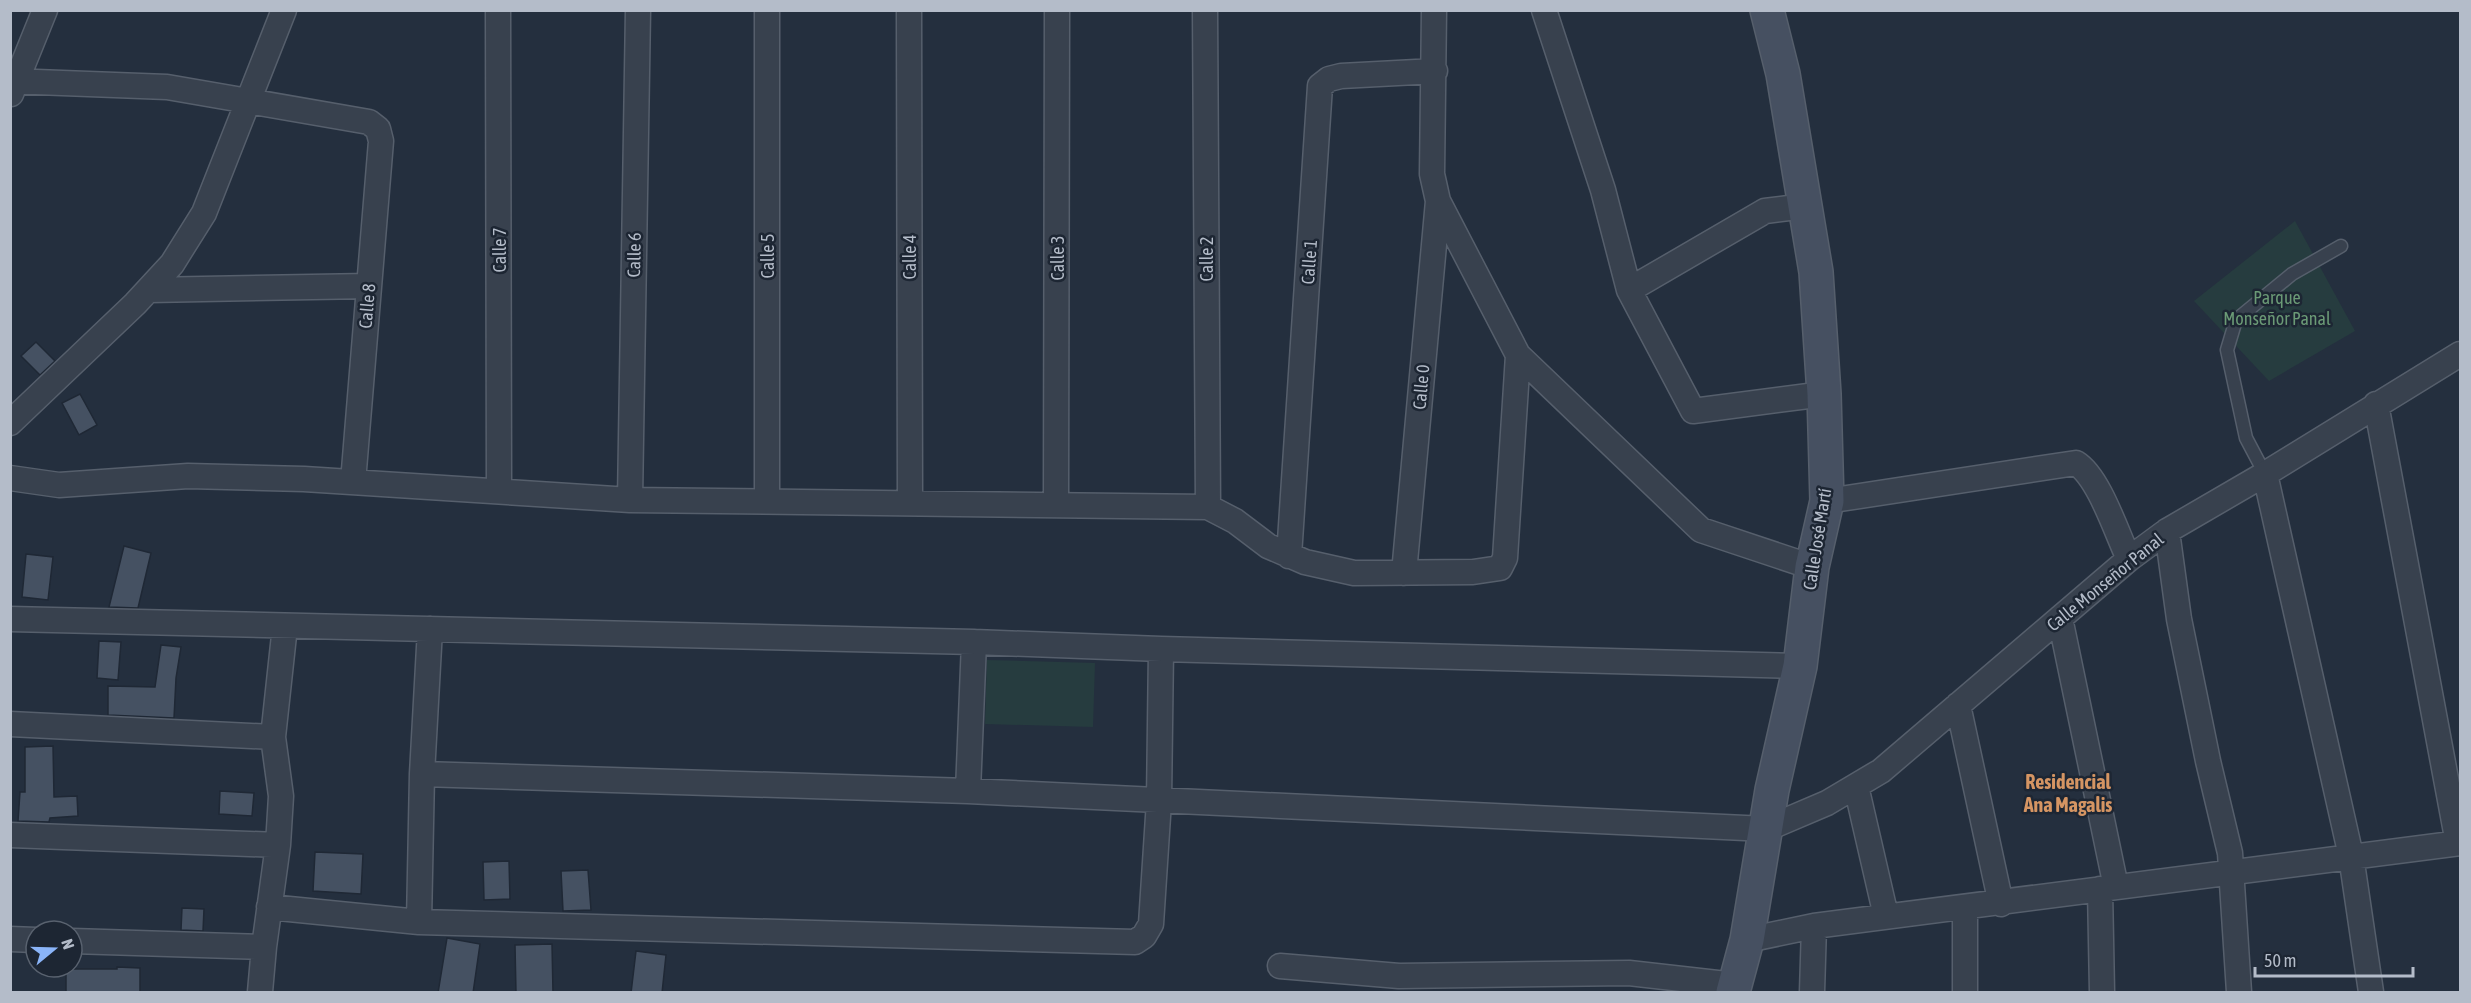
<svg xmlns="http://www.w3.org/2000/svg" width="2471" height="1003" font-family="'Asap Condensed',sans-serif">
<style>
.green{fill:#263c3f}
.building{fill:#455162;stroke:#1f2835;stroke-width:1.5}
.lines{fill:none;stroke-linecap:round;stroke-linejoin:round}
.lane-casing{stroke:#565f6c;stroke-width:15}
.street-casing{stroke:#565f6c;stroke-width:27}
.secondary-casing{stroke:#565f6c;stroke-width:36}
.lane{stroke:#38414e;stroke-width:12}
.street{stroke:#38414e;stroke-width:24}
.secondary{stroke:#465061;stroke-width:33}
.labels{text-anchor:middle;dominant-baseline:central;stroke-width:5;stroke-linejoin:round;paint-order:stroke}
.street-label{font-size:18px;fill:#b4bcc9;stroke:#1d2633}
.park-label{font-size:18px;fill:#6b9a76;stroke:#1d2633}
.neighbourhood-label{font-size:20px;font-weight:bold;fill:#d59563;stroke:#1d2633}
</style>
<rect width="100%" height="100%" fill="#242f3e"/>
<path class="green" d="M 2295,221 L 2355,331 L 2269,381 L 2194,301 Z
M 987,660 L 1095,663 L 1093,727 L 985,724 Z"/>
<path class="building" d="M 36,342 L 55,361 L 40,375 L 21,356 Z
M 80,394 L 97,425 L 79,435 L 62,403 Z
M 124,546 L 151,553 L 138,608 L 109,607 Z
M 26,554 L 53,557 L 48,600 L 22,597 Z
M 99,641 L 121,642 L 118,680 L 97,678 Z
M 161,645 L 181,647 L 176,678 L 174,718 L 108,715 L 108,686 L 155,687 Z
M 53,746 L 54,797 L 77,796 L 78,816 L 50,818 L 49,822 L 18,821 L 20,792 L 25,792 L 25,747 Z
M 220,791 L 254,793 L 252,816 L 219,814 Z
M 315,852 L 363,854 L 361,894 L 313,891 Z
M 509,861 L 510,899 L 484,900 L 483,862 Z
M 588,870 L 591,910 L 563,911 L 561,871 Z
M 182,908 L 204,909 L 203,931 L 181,930 Z
M 447,938 L 480,944 L 473,993 L 438,993 Z
M 552,944 L 553,993 L 516,993 L 515,945 Z
M 636,951 L 666,955 L 662,993 L 631,993 Z
M 117,967 L 140,968 L 140,993 L 66,993 L 66,969 L 117,969 Z"/>
<g class="lines">
<defs>
<path id="lane" d="M 2265,474 L 2246,438 L 2227,350 L 2236,320 L 2292,274 L 2341,246"/>
<path id="street" d="M 498,10 L 499,490
M 909,10 L 910,503
M 1205,10 L 1208,507
M 1434,10 L 1432,174 L 1438,201 L 1518,355 L 1701,530 L 1812,567
M 1544,10 L 1603,190 L 1629,290
M 10,81 L 167,87 L 369,122 L 378,129 L 381,141 L 353,482
M 11,94 L 45,10
M 1805,206 L 1765,211 L 1629,290 L 1693,411 L 1824,394
M 149,290 L 369,286
M 2376,404 L 2458,843
M 10,423 L 135,304 L 172,264 L 204,213 L 284,10
M 2265,474 L 2351,856 L 2371,992
M 10,478 L 59,485 L 188,476 L 304,479 L 630,500 L 1208,507 L 1235,521 L 1268,546 L 1305,562 L 1354,573 L 1473,572 L 1500,568 L 1505,558 L 1518,355
M 630,500 L 638,10
M 767,501 L 767,10
M 1827,501 L 2076,463 C 2099,477 2117,534 2129,559
M 1056,505 L 1057,10
M 2167,531 L 2179,619 L 2208,761 L 2230,853 L 2239,992
M 1289,556 L 1320,86 L 1329,79 L 1341,76 L 1435,71
M 1404,573 L 1438,201
M 2060,618 L 2116,887
M 10,619 L 974,642 L 1161,649 L 1800,666
M 1958,705 L 2001,904
M 10,724 L 273,737
M 422,774 L 968,791 L 1766,829 L 1827,803 L 1881,771 L 2129,559 L 2167,531 L 2265,474 L 2460,354
M 1856,786 L 1886,916
M 968,791 L 974,642
M 10,835 L 278,845
M 2100,889 L 2102,992
M 269,907 L 419,922 L 1135,942 L 1144,936 L 1151,924 L 1159,801 L 1161,649
M 419,922 L 422,774 L 430,629
M 10,939 L 36,940
M 1747,940 L 1814,926 L 2460,843
M 72,941 L 264,947
M 1280,966 L 1399,976 L 1629,973 L 1735,985
M 260,992 L 264,947 L 278,845 L 281,796 L 273,737 L 285,626
M 1812,992 L 1814,926
M 1965,992 L 1965,907"/>
<path id="secondary" d="M 1733,992 L 1747,940 L 1772,790 L 1800,666 L 1812,567 L 1827,501 L 1824,394 L 1816,272 L 1783,74 L 1767,10"/>
</defs>
<use href="#lane" class="lane-casing"/>
<use href="#street" class="street-casing"/>
<use href="#secondary" class="secondary-casing"/>
<use href="#lane" class="lane"/>
<use href="#street" class="street"/>
<use href="#secondary" class="secondary"/>
</g>
<g class="labels">
<g class="street-label">
<text transform="translate(499 250) rotate(-90)">Calle 7</text>
<text transform="translate(634 255) rotate(-89)">Calle 6</text>
<text transform="translate(767 256) rotate(-90)">Calle 5</text>
<text transform="translate(909 257) rotate(-90)">Calle 4</text>
<text transform="translate(1057 258) rotate(-90)">Calle 3</text>
<text transform="translate(1206 259) rotate(-90)">Calle 2</text>
<text transform="translate(1309 262) rotate(-86)">Calle 1</text>
<text transform="translate(367 306) rotate(-85)">Calle 8</text>
<text transform="translate(1421 387) rotate(-85)">Calle 0</text>
<text transform="translate(1817 539) rotate(-81)">Calle José Martí</text>
<text transform="translate(2105 582) rotate(-39)">Calle Monseñor Panal</text>
</g>
<g class="park-label">
<text x="2277" y="297">Parque<tspan x="2277" dy="21">Monseñor Panal</tspan></text>
</g>
<g class="neighbourhood-label">
<text x="2068" y="781">Residencial<tspan x="2068" dy="23">Ana Magalis</tspan></text>
</g>
</g>
<rect width="2471" height="1003" fill="none" stroke="#b4bcc9" stroke-width="24"/>
<g transform="translate(54 949) rotate(71)"><circle r="28" fill="#1d2633" stroke="#59626f" stroke-width="1.5"/>
<path d="M0-4.5L10 22L0 15L-10 22Z" fill="#8ab4f8"/>
<text y="-9" font-size="16" font-weight="bold" text-anchor="middle" fill="#b4bcc9">N</text>
</g>
<path d="M2255 967v9h158v-9" fill="none" stroke="#b4bcc9" stroke-width="3"/>
<text x="2264" y="967" font-size="18" fill="#b4bcc9" stroke="#1d2633" stroke-width="4.5" paint-order="stroke">50 m</text>
</svg>
